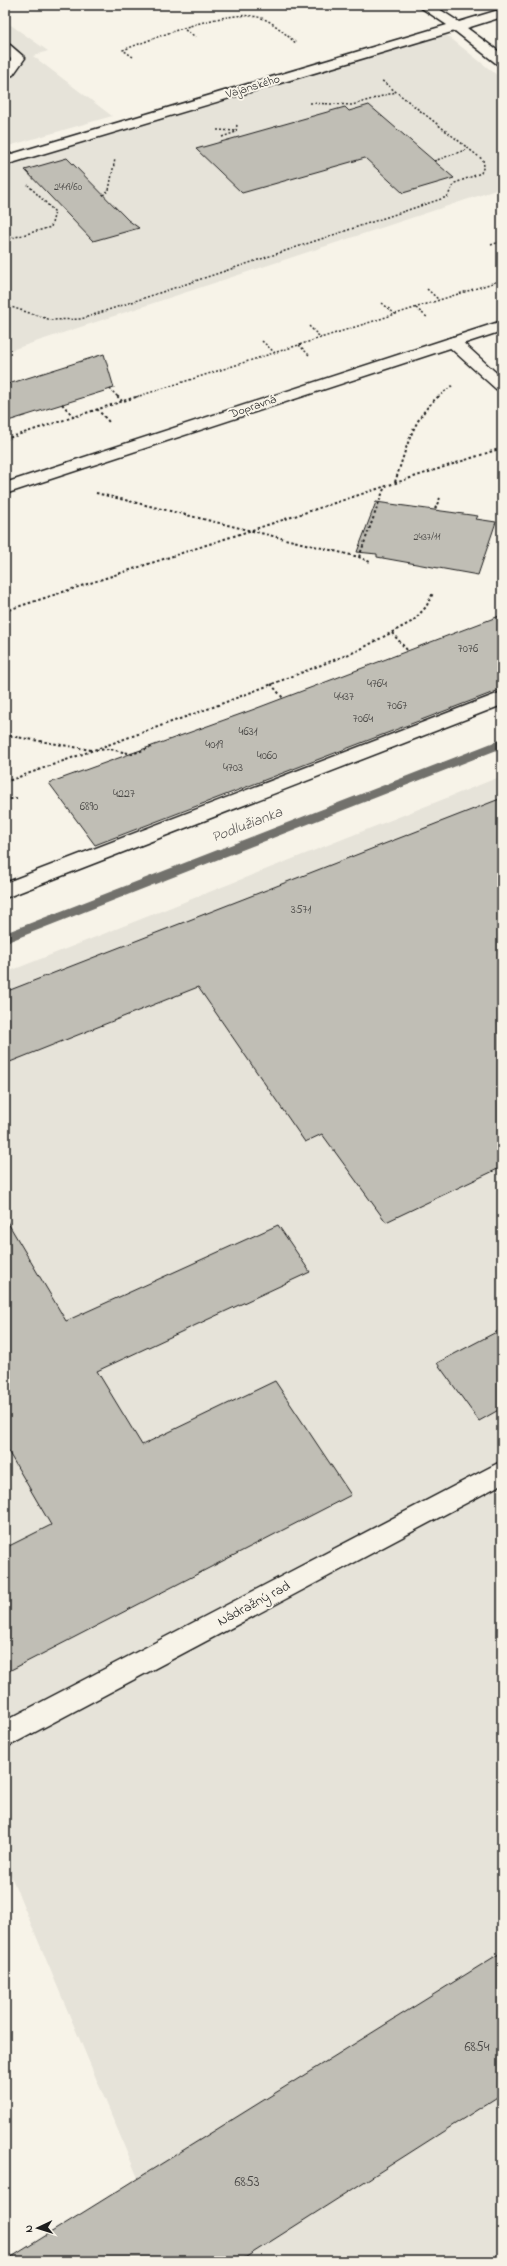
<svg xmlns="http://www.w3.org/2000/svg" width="507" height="2266" font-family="'Indie Flower',sans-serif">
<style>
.built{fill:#e6e3d9}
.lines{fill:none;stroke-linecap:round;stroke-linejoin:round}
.stream{fill:#72716c;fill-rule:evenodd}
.building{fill:#c0beb5;stroke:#1c1c1c}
.lane-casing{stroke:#1c1c1c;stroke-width:3}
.street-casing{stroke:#1c1c1c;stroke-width:3}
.path-far1{stroke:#1c1c1c;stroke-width:1.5;stroke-dasharray:2 2;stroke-linecap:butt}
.path{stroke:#1c1c1c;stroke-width:2;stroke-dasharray:2.5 2.5;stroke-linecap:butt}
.lane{fill:#f7f3e8;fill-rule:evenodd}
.street{fill:#f7f3e8;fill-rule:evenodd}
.rail{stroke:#1c1c1c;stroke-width:4}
.labels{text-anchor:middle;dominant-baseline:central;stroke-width:4;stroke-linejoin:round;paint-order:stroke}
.far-number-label{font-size:10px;fill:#454442}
.far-street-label{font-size:12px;fill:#1c1c1c;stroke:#f7f3e8}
.number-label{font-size:12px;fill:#454442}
.street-label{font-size:14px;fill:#1c1c1c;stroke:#f7f3e8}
.near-number-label{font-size:14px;fill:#454442}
.water-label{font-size:15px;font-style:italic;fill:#565452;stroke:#f7f3e8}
</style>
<rect width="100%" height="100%" fill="#f7f3e8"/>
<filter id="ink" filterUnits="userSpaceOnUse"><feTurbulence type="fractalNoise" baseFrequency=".025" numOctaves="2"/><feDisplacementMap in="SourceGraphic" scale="8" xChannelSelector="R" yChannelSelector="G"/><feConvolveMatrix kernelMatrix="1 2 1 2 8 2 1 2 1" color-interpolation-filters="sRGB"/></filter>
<g filter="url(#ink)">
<path class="built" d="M 5,21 L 48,51 L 33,56 L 112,116 L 5,147 Z
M 444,33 L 502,79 L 502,188 L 5,352 L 5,165 Z
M 502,776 L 502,2261 L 173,2261 L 5,1862 L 5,973 Z"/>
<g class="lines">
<path class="stream" d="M 502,739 L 502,748 L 5,943 L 5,933 Z"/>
</g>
<path class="building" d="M 369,105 L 454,178 L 403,193 L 365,158 L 242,193 L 196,149 L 345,107 L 349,111 Z
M 67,158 L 128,220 L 139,228 L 93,241 L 25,170 Z
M 104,354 L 114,388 L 5,422 L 5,385 Z
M 376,502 L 478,516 L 476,519 L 496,522 L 478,575 L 377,557 L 377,554 L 357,552 Z
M 502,615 L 502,689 L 95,845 L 49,783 L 252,710 Z
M 502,798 L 502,1167 L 386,1222 L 322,1134 L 305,1142 L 198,987 L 5,1064 L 5,992 Z
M 5,1218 L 66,1321 L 278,1225 L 310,1272 L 97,1371 L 142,1445 L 275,1381 L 351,1495 L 5,1673 L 5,1548 L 51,1525 L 5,1446 Z
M 502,1329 L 502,1408 L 479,1421 L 437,1363 Z
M 502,1952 L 502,2094 L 240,2261 L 5,2261 Z"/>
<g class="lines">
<defs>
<path id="lane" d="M 5,44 L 10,45 L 25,58 L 13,75 L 5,77 L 5,67 L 11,59 L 5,54 Z
M 453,337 L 459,339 L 502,378 L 502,391 L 496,389 L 447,345 L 445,342 L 447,339 Z
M 502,692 L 502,705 L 5,898 L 5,883 Z"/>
<path id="street" d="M 417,5 L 433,5 L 459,22 L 502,9 L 502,17 L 467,28 L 502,54 L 502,65 L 497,64 L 455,31 L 5,165 L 5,156 L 447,25 Z
M 502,321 L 502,331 L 5,494 L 5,483 Z
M 502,1461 L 502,1484 L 5,1748 L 5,1721 Z"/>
</defs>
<use href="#lane" class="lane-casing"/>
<use href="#street" class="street-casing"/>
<path class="path-far1" d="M 185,30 L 196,37
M 133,57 L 123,50 C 156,38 232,5 264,19 C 276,24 286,35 296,43
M 310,103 L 352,105 L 396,92
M 217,130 L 237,131
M 222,137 L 236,132 L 237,124
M 434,161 L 468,149
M 103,195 L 109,190 L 115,159
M 5,240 L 51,227 L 55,212 L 28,185
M 491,245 L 502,241
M 427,289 L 439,300
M 382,303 L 395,314
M 5,305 L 51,320 L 81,319 L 447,197 L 455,183 L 481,173 L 484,166 L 483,160 L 381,80
M 416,308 L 428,318
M 309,326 L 321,338
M 262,341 L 275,353
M 299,345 L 310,356
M 110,389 L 118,397
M 136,397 L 502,280
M 438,397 L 453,385"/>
<path class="path" d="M 117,396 L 122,401
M 62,404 L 74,417
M 97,409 L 109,422
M 5,439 L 139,396
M 395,482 C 406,450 412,418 439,396
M 96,493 L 359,557 L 372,563
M 435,509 L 440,498
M 359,557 L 385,486
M 5,611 L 502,448
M 392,633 L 408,651
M 271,684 L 283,698
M 5,735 L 91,750
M 96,750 L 110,749 L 132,754 L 152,747
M 5,782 L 213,707 L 357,651 L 413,621 L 426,607 L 433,593
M 5,800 L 17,798"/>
<use href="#lane" class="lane"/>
<use href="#street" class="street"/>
<path class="rail" d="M 497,2261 L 502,2257"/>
</g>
</g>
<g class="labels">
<g class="far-number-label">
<text x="68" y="187">2449/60</text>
<text x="427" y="537">2437/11</text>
</g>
<g class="far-street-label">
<text transform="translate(253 87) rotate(-17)">Vajanského</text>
<text transform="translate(253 407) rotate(-19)">Dopravná</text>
</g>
<g class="number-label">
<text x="468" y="649">7076</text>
<text x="377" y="684">4764</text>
<text x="344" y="697">4437</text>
<text x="397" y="706">7067</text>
<text x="363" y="719">7064</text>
<text x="248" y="732">4631</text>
<text x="214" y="745">4019</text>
<text x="267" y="756">4060</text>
<text x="233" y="768">4703</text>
<text x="124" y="794">4227</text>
<text x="89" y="807">6890</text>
<text x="301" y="910">3571</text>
</g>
<g class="street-label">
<text transform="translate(254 1604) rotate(-28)">Nádražný rad</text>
</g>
<g class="near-number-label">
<text x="477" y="2047">6854</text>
<text x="247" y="2182">6853</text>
</g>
<g class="water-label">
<text transform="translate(247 825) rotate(-21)">Podlužianka</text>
</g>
</g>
<rect width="507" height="2266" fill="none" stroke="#f7f3e8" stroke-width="20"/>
<rect x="10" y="10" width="487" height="2246" fill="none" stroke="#1c1c1c" stroke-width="1.5" filter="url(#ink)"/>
<g transform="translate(38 2228) rotate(266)" stroke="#f7f3e8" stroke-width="3" paint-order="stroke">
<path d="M0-3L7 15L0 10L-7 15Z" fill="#1c1c1c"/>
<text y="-6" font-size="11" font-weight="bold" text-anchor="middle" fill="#1c1c1c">N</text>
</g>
</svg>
